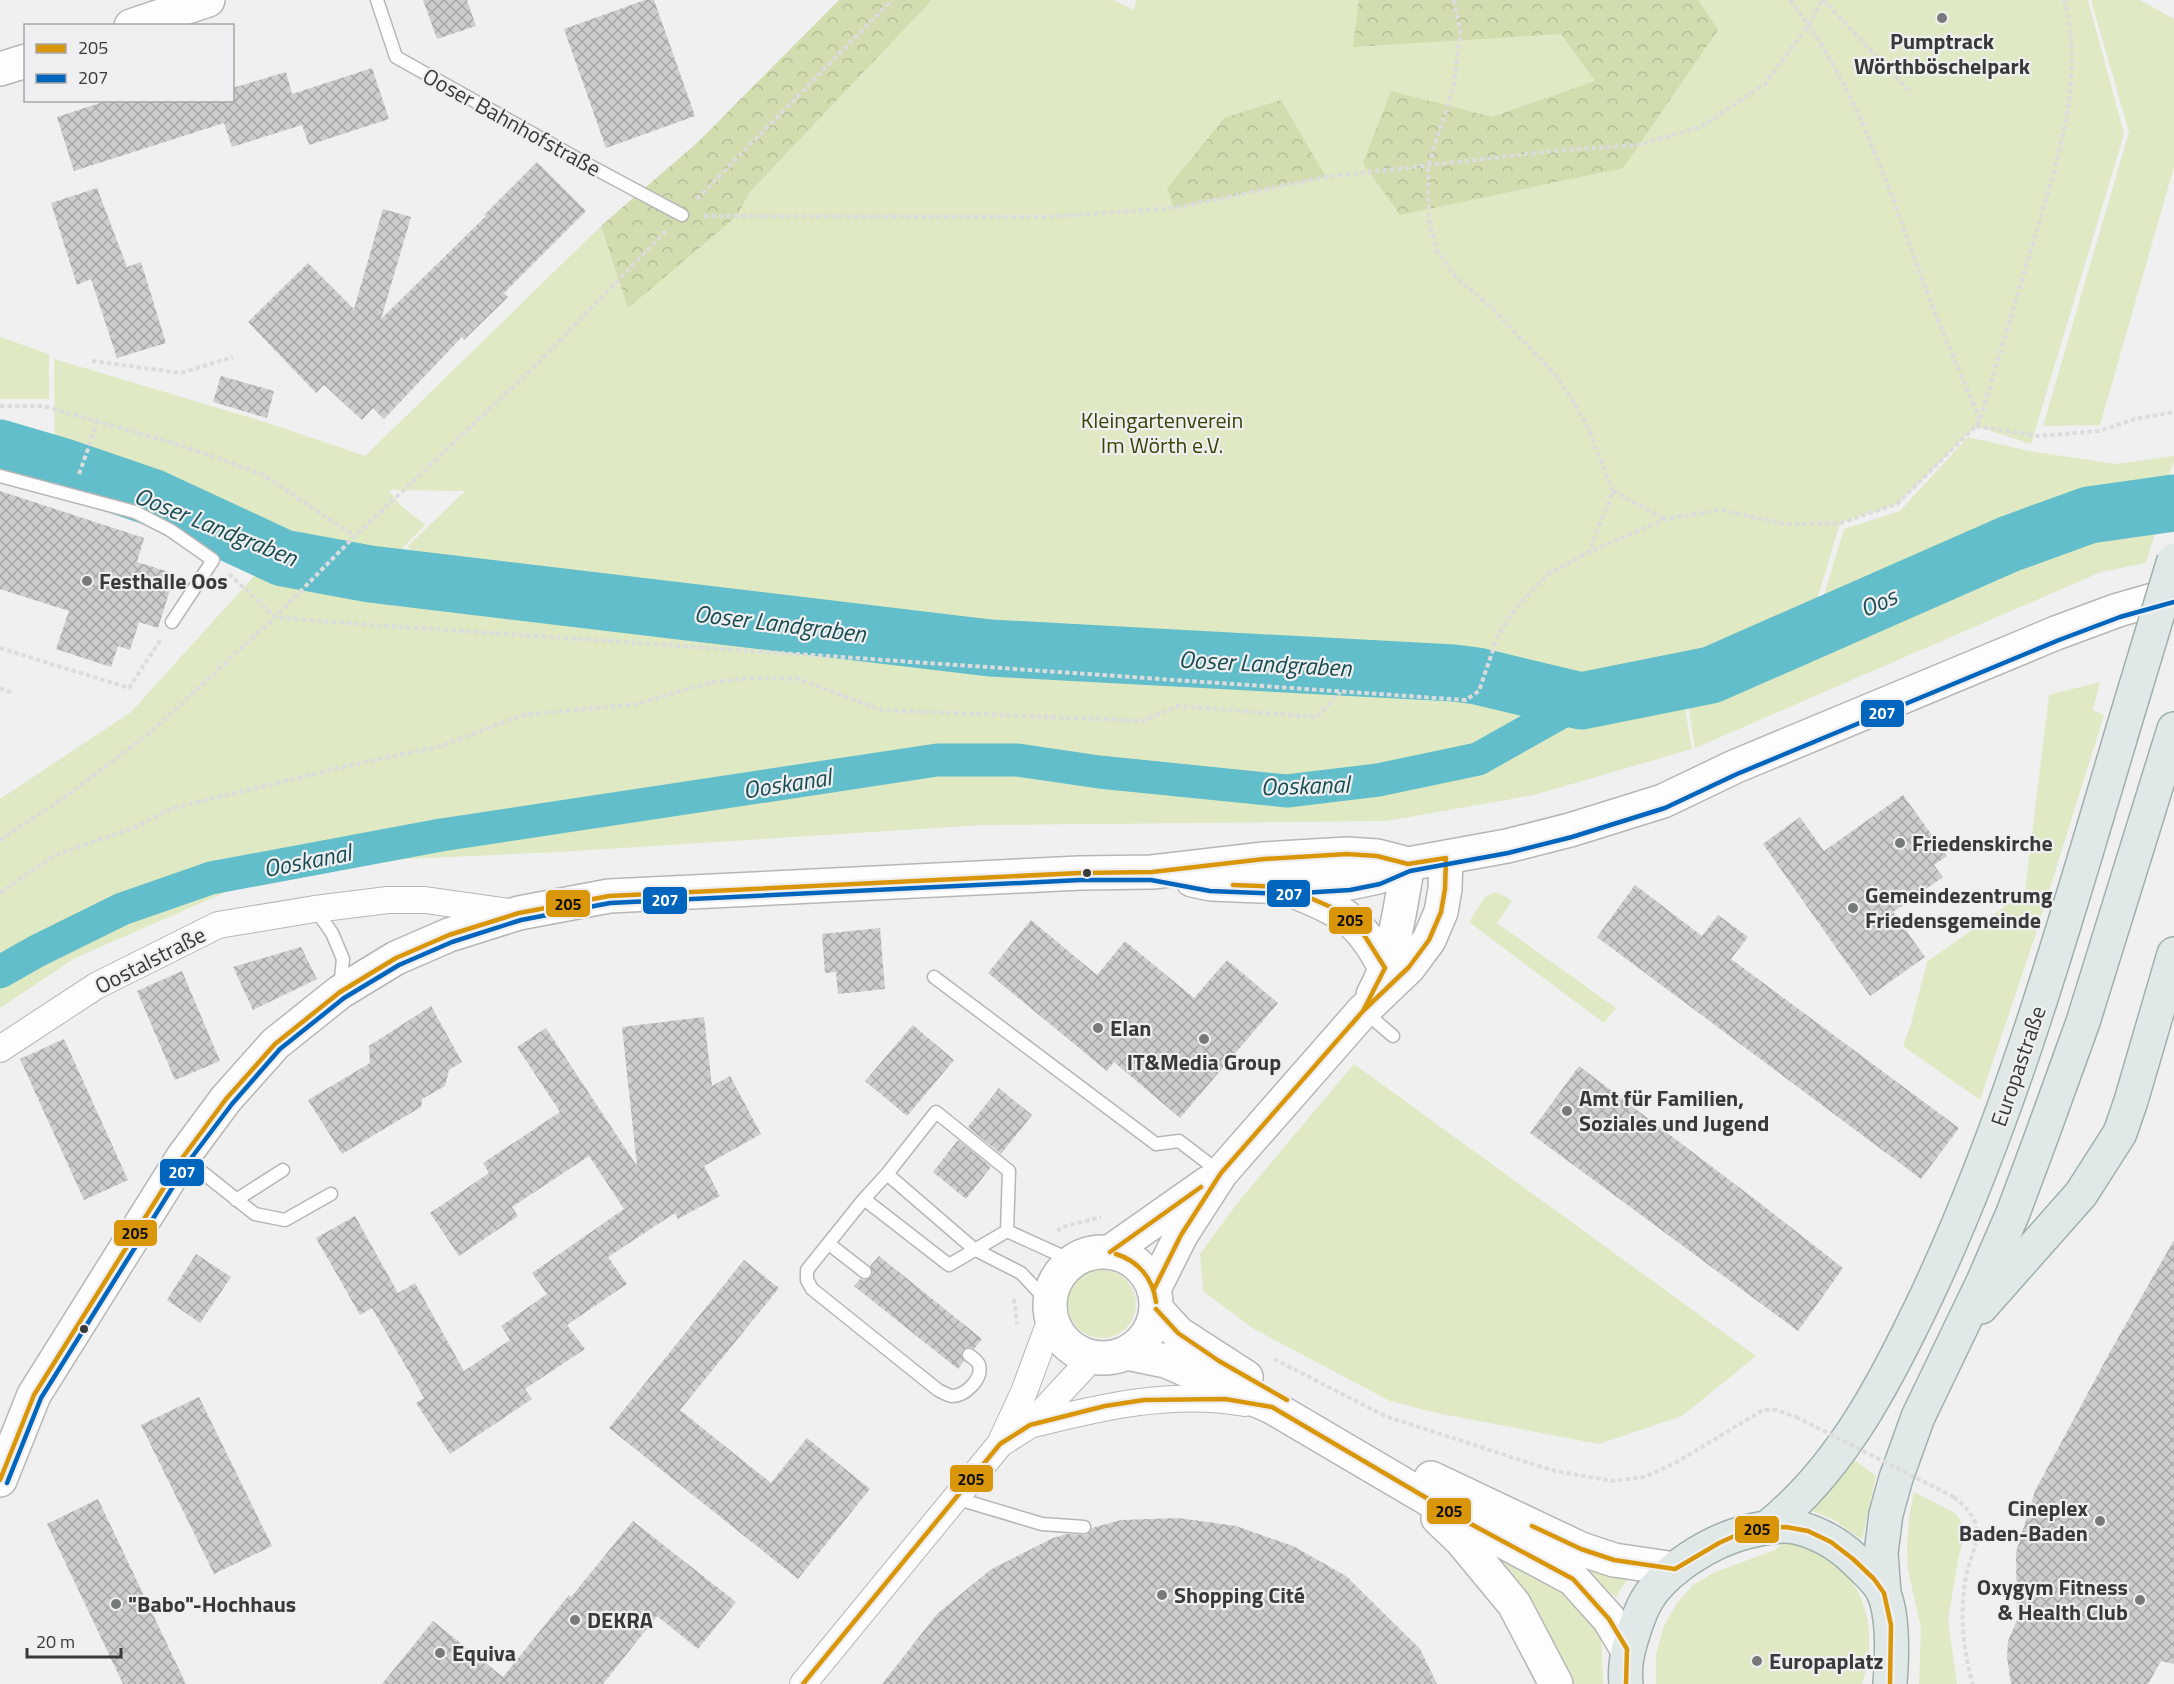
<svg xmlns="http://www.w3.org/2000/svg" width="2174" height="1684" font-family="'Titillium Web',sans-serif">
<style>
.green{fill:#dfe9c4;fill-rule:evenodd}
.forest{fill:url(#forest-crowns)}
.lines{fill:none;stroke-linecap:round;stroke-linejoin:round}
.canal{stroke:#62beca;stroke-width:33}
.river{stroke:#62beca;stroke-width:57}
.building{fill:url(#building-cross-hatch)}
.lane-casing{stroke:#b6b6b6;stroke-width:15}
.street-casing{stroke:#b6b6b6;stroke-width:28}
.secondary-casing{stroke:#b6b6b6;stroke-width:36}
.primary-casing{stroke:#9fb0ac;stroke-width:36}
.path{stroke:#dcdcdc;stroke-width:4;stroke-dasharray:4.5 3;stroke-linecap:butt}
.lane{stroke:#fdfdfd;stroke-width:12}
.street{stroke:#fdfdfd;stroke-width:26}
.secondary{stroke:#fdfdfd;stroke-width:33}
.primary{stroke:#e0e9e7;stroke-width:33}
.primary-bridge-casing{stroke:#9fb0ac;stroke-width:36;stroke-linecap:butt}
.path-bridge{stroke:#dcdcdc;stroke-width:4;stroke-dasharray:4.5 3;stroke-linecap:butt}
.primary-bridge{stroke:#e0e9e7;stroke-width:33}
.bus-1-casing{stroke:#efeff1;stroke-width:9}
.bus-2-casing{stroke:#efeff1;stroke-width:9}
.bus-1{stroke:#da9609;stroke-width:4.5}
.bus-2{stroke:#0065bd;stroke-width:4.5}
.poi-dot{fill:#787979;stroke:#efeff1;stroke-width:2}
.bus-dot{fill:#383939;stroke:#efeff1;stroke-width:2}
.labels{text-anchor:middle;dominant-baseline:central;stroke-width:4.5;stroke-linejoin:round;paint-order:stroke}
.poi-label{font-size:22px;font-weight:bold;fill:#383939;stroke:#efeff1;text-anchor:start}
.street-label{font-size:22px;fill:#383939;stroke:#efeff1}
.park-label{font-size:22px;fill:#384404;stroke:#efeff1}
.water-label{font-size:24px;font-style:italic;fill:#174c53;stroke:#efeff1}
.line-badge{stroke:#efeff1;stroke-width:2}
.badge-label{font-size:16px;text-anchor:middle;font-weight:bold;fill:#fff}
.pale-badge-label{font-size:16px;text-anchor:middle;font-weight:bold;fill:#111}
</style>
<defs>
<pattern id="forest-crowns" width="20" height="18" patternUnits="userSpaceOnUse" patternTransform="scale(1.5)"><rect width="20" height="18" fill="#d1dcaf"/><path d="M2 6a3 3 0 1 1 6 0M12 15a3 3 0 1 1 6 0" fill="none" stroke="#b4be97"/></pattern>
<pattern id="building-cross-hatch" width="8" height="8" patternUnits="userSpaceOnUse" patternTransform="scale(1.5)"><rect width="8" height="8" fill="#cdcdce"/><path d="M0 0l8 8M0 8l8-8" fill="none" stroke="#a7a7a8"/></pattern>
</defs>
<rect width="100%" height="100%" fill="#f0f0f0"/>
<path class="green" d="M 932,0 L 1113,0 L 1134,10 L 1136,0 L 2088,0 L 2124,134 L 2031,444 L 1976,426 L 1897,504 L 1840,523 L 1814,610 L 1746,646 L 1568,688 L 1477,676 L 1472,700 L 1575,718 L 1684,703 L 1692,749 L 1534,795 L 1386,821 L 983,825 L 558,852 L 406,859 L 375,863 L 247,883 L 75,958 L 0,1008 L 0,799 L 131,712 L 256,574 L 181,521 L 55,473 L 54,359 L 265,422 L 365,456 L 601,226 L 628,307 L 736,217 L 750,192 ZM 389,490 L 465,491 L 407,547 L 452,577 L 402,549 L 425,525 L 400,505 Z
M 2091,0 L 2140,0 L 2174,19 L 2174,167 L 2100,425 L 2043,426 L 2129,132 Z
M 0,337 L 49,354 L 49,399 L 0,399 Z
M 1968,437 L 2029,451 L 2116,464 L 2174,456 L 2174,462 L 2164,487 L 1940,544 L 1821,605 L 1844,529 L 1900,511 Z
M 2161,513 L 2146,563 L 2101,572 L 1695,748 L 1687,699 L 2088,526 Z
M 2100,682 L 2093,710 L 2104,715 L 2034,939 L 1980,1100 L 1903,1046 L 1911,1024 L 1927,962 L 2025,892 L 2049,695 Z
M 1495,892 L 1506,897 L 1512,901 L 1497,923 L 1616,1008 L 1604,1023 L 1469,922 L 1485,897 Z
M 1354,1064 L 1756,1356 L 1682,1416 L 1599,1444 L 1437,1413 L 1390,1401 L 1254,1329 L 1203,1291 L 1200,1254 L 1239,1201 Z
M1068 1304a34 34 0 1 1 68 0a34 34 0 1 1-68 0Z
M 1854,1460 L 1876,1476 L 1862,1540 L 1833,1519 L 1812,1511 Z
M 1914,1492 L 1955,1513 L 1962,1523 L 1964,1536 L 1958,1560 L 1948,1620 L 1957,1684 L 1919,1684 L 1921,1628 L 1908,1570 L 1907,1547 L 1909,1517 Z
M 1789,1538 C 1802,1545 1818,1550 1830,1559 C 1870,1590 1877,1638 1862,1684 L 1656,1684 L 1656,1654 L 1664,1626 L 1677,1603 L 1693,1585 L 1715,1572 L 1775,1550 Z
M 1488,1547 L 1563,1586 L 1601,1631 L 1603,1684 L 1572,1684 L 1551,1639 L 1533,1608 Z
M 1570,1557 L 1632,1574 L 1619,1591 L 1617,1598 L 1584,1573 Z"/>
<path class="forest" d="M 839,0 L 932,0 L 750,192 L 736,217 L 628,308 L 601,226 L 698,142 Z
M 1359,0 L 1698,0 L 1718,30 L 1623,168 L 1400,215 L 1363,163 L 1391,91 L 1492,117 L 1595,81 L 1561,34 L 1353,47 Z
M 1281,100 L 1326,177 L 1174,208 L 1167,189 L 1224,118 Z"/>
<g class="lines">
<path class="canal" d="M 0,972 L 37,951 L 122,909 L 211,878 L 441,835 L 937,760 L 1018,760 L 1099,772 L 1287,791 L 1378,780 L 1478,759 L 1581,701"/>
<path class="river" d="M 0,448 L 61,466 L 154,498 L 283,558 L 370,574 L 990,648 L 1454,673 L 1477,676 L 1581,701 L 1711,675 L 2009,544 L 2089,515 L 2174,503"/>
</g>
<path class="building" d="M 423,0 L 467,0 L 476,26 L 437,39 Z
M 645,0 L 654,0 L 695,116 L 606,148 L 564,29 Z
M 372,68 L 389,119 L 309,145 L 302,125 L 232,147 L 224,123 L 74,171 L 57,117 L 109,100 L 232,100 L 232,88 L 286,72 L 292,94 Z
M 537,162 L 586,211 L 504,293 L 508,297 L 464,340 L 462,337 L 384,419 L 373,408 L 362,420 L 324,385 L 316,393 L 248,322 L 308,263 L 354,309 L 383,209 L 411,217 L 381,319 L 486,216 L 484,215 Z
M 97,188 L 127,267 L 141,262 L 166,343 L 117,358 L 91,279 L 77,285 L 51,203 Z
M 221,376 L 274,391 L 267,418 L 213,402 Z
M 0,491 L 144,538 L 137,562 L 175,574 L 158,628 L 139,622 L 130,650 L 118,646 L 111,667 L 56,649 L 69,611 L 0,589 Z
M 1903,795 L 1947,856 L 1934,865 L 1943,877 L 1893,912 L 1925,957 L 1870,996 L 1763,844 L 1800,817 L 1824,851 Z
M 1635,885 L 1702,936 L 1718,915 L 1748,937 L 1731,959 L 1959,1128 L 1921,1179 L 1597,937 Z
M 1031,920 L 1097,975 L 1125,941 L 1194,998 L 1227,960 L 1278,1003 L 1180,1118 L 1114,1062 L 1107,1071 L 988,973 Z
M 880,928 L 885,989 L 838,994 L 836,972 L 825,973 L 822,934 Z
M 301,947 L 317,979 L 253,1010 L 233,967 Z
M 182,971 L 220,1061 L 175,1080 L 137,991 Z
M 431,1006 L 462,1062 L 449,1070 L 445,1086 L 422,1099 L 421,1107 L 342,1154 L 308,1100 L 370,1063 L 369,1046 Z
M 704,1017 L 712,1086 L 730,1076 L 761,1134 L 704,1166 L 720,1196 L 678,1219 L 675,1213 L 608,1257 L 627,1284 L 567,1325 L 585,1349 L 525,1389 L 532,1399 L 450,1454 L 416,1403 L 424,1398 L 372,1308 L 360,1315 L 316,1238 L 355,1216 L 398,1293 L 415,1283 L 464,1371 L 510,1340 L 501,1326 L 547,1294 L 532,1273 L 624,1209 L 589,1156 L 512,1207 L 518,1216 L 459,1256 L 430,1213 L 489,1173 L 483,1163 L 560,1112 L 517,1047 L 546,1028 L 637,1166 L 622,1027 Z
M 913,1025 L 954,1060 L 907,1116 L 865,1081 Z
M 64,1039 L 128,1180 L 84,1200 L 20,1059 Z
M 1579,1066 L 1761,1204 L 1843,1268 L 1798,1331 L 1530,1133 Z
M 999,1088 L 1032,1115 L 1001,1154 L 968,1127 Z
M 958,1140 L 991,1167 L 966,1199 L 933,1172 Z
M 2174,1240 L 2174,1664 L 2161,1661 L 2148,1684 L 2011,1684 L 2007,1657 L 2008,1641 L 2017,1620 L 2016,1552 L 2035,1491 L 2110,1352 Z
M 196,1254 L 231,1277 L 200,1323 L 167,1300 Z
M 879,1256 L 982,1339 L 974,1349 L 969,1347 L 963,1350 L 961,1355 L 964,1361 L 958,1369 L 854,1286 L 860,1279 L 864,1280 L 871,1277 L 873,1273 L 870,1266 Z
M 744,1260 L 779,1288 L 680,1410 L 771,1483 L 807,1438 L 870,1489 L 798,1579 L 609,1428 Z
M 199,1397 L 272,1546 L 214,1574 L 141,1425 Z
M 98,1499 L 186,1684 L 123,1684 L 47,1524 Z
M 1179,1518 L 1236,1526 L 1293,1546 L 1346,1576 L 1420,1649 L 1437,1684 L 882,1684 L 937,1614 L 990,1570 L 1053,1538 L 1067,1534 L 1087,1535 L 1092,1528 L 1121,1520 Z
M 633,1521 L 736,1602 L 698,1649 L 657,1616 L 603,1684 L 382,1684 L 433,1621 L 503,1677 L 569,1595 L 571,1597 Z"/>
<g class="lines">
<defs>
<path id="lane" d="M 377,0 L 396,57 L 594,168 L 682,215
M 0,476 L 135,512 L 170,530 L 213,560 L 172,622
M 315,909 L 332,933 L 343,959 L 340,988
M 934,977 L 1156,1144 L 1179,1141 L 1221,1173
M 1364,1011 L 1393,1036
M 183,1157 L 255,1214 L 285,1220 L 331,1194
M 887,1174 L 974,1249 L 1021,1273 L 1050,1304
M 864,1199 L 887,1174 L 936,1112 L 1009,1171 L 1007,1231
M 236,1200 L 283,1170
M 1007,1231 L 1073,1261
M 829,1244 L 865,1272
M 969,1355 C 973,1358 978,1361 979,1365 C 983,1379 965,1396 952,1396 C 947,1395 942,1392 938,1390 L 812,1289 L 807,1280 L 807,1270 L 864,1199 L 949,1265 L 1007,1231
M 955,1498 L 1042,1524 L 1084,1527"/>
<path id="street" d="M 0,1049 L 96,986 L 218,925 L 315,909 L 388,900 L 425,900 L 516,913
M 1030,1425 C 1100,1407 1173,1390 1245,1403
M 1000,1444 L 1024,1392 L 1051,1319
M 803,1684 L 1000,1444 L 1030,1425 L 1092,1358"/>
<path id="secondary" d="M 131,26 L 208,0
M 0,69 L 26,61
M 1192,880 L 1211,884 L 1285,887 L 1350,883 L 1378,877 L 1408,864 L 1507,846 L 1570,830 L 1663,801 L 1734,767 L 2056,633 L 2118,610 L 2174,594
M 1291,890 C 1341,911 1359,917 1385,968
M 1373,995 C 1395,955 1400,908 1408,864
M1050 1305a53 53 0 1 1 106 0a53 53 0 1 1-106 0Z
M 1110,1252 L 1208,1183
M 1154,1289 L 1181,1235 L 1221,1173 L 1363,1011 L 1409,967 L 1429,940 L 1441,912 L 1445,889 L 1446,858
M 1156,1309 L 1178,1333 L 1246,1377
M 1127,1353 L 1166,1361 L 1272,1407 L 1469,1523 L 1573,1579 L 1609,1619 L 1627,1649
M 1431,1478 L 1581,1549 L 1614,1560 L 1675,1569
M 0,1480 L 34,1395 L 183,1157 L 226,1099 L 275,1044 L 340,992 L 396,958 L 449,935 L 519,913 L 609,896 L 1080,873 L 1152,872 L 1264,859 L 1347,854 L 1377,856 L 1408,864
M 1438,1518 L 1461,1540 L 1514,1604 L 1556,1684"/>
<path id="primary" d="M 1981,1307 L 2081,1194 L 2120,1133 L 2131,1101 L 2174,954
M 1769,1526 C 1842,1467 1886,1381 1926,1297 C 2016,1106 2071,901 2132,699
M 1884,1593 L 1881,1553 L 1886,1514 L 1896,1478 L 1918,1417 L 1983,1282 L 2013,1213 L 2041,1138 L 2083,1022 L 2174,729
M 1626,1684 C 1624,1665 1628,1649 1634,1631 C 1637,1622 1640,1613 1644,1605 C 1662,1570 1712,1540 1750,1531 C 1764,1528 1780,1524 1795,1527 C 1817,1532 1838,1544 1854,1559 C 1864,1569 1879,1581 1884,1594 C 1894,1618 1892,1658 1890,1684"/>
</defs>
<use href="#lane" class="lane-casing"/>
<use href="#street" class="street-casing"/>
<use href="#secondary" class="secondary-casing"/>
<use href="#primary" class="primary-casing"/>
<path class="path" d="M 1454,0 L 1460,31 L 1454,86 L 1428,166 L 1429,221 L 1437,251 L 1456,277 L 1493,309 L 1559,379 L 1586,423 L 1613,491 L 1589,551
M 1790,0 C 1858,86 1889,191 1927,292 C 1943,335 1962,376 1980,419
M 1823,0 L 1911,93
M 697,199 L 892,0
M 704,216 L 1046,217 L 1174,208 L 1326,177 L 1553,151 L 1638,145 L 1701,127 L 1765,84 L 1809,24 L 1822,0
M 92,361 L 181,373 L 233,357
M 0,406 L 43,406 L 170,442 L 221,459 L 263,475 L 355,536
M 1976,426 L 2038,436 L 2099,431 L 2135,419 L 2174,412
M 79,474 L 98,421
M 1613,491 L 1665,519
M 229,574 L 275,617 L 317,621 L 1466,700 L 1479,691 L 1498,635 L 1516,608 L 1548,574 L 1589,552 L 1665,519 L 1721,510 L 1785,524 L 1840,523 L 1897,504 L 1976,426 L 1980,419 C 1998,360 2016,300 2034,240 C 2056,164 2086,80 2064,0
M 0,648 L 129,688 L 161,639
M 0,688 L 13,693
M 0,840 L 68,795 L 152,731 L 275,617 L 355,536 L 536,365 L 667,230
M 0,893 L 55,855 L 131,829 L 173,808 L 352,765 L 441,746 L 523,715 L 637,704 L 712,682 L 754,678 L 798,679 L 882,710 L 1143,721 L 1178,706 L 1317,717 L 1340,692
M 1057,1231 L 1063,1227 L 1101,1217
M 1014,1299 L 1017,1324
M 1274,1359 L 1385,1416 L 1551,1470 L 1612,1481 L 1645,1477 L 1677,1462 L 1763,1410 L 1776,1410 L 1796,1417
M 1954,1497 C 1964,1505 1976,1517 1977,1531 C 1977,1548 1967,1565 1965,1582 C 1960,1615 1963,1652 1973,1684"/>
<use href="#lane" class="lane"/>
<use href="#street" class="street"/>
<use href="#secondary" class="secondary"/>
<use href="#primary" class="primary"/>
<defs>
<path id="primary-bridge" d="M 2132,699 L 2174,560"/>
</defs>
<use href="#primary-bridge" class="primary-bridge-casing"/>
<path class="path-bridge" d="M 1796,1417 L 1954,1497"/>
<use href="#primary-bridge" class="primary-bridge"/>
<defs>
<path id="bus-1" d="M 1233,885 L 1285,887 L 1340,911 L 1361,930 L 1385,968 L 1363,1011 L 1351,1025
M 1110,1252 L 1201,1187
M 1116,1254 C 1138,1261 1153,1278 1156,1302
M 1156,1309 L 1178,1333 L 1219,1361 L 1287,1400
M 0,1480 L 34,1395 L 183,1157 L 226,1099 L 275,1044 L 340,992 L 396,958 L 449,935 L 519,913 L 609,896 L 1080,873 L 1152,872 L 1264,859 L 1347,854 L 1377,856 L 1408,864 L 1446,858 L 1445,889 L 1441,912 L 1429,940 L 1409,967 L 1363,1011 L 1221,1173 L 1181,1235 L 1154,1289
M 1532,1526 L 1581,1549 L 1614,1560 L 1675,1569 L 1719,1543 L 1741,1533 L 1764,1528 L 1786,1527 L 1808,1531 L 1831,1542 L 1853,1559 L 1874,1579 L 1884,1593 L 1891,1625 L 1890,1684
M 803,1684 L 1000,1444 L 1030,1425 L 1105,1406 L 1144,1400 L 1225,1399 L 1272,1407 L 1469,1523 L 1573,1579 L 1609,1619 L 1627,1649 L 1626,1684"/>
<path id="bus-2" d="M 7,1483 L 41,1398 L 189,1161 L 232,1104 L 280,1049 L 344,998 L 399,965 L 452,942 L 521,920 L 610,903 L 1080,880 L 1151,880 L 1210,891 L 1285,894 L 1350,890 L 1380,884 L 1410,871 L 1508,853 L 1572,837 L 1665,808 L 1737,774 L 2059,640 L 2120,617 L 2174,602"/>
</defs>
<use href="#bus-1" class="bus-1-casing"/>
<use href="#bus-2" class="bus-2-casing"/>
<use href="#bus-1" class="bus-1"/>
<use href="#bus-2" class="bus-2"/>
</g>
<g class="poi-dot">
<circle cx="1942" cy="18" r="6"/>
<circle cx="87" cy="581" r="6"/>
<circle cx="1900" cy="843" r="6"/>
<circle cx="1853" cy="908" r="6"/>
<circle cx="1098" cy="1028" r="6"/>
<circle cx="1204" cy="1039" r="6"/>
<circle cx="1567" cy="1111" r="6"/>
<circle cx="2100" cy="1521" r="6"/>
<circle cx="1162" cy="1595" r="6"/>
<circle cx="2140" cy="1600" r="6"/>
<circle cx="116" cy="1604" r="6"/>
<circle cx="575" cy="1620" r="6"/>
<circle cx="440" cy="1653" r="6"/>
<circle cx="1757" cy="1661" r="6"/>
</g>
<g class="bus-dot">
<circle cx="1087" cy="873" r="5"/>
<circle cx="84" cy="1329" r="5"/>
</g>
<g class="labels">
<g class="poi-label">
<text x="1942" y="41" text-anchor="middle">Pumptrack<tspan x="1942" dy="25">Wörthböschelpark</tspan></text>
<text x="99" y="581">Festhalle Oos</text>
<text x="1912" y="843">Friedenskirche</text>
<text x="1865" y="895">Gemeindezentrumg<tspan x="1865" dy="25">Friedensgemeinde</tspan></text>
<text x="1110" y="1028">Elan</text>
<text x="1204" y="1062" text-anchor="middle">IT&amp;Media Group</text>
<text x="1579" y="1098">Amt für Familien,<tspan x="1579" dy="25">Soziales und Jugend</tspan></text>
<text x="2088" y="1508" text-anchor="end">Cineplex<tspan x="2088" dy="25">Baden-Baden</tspan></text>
<text x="2128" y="1587" text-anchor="end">Oxygym Fitness<tspan x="2128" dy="25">&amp; Health Club</tspan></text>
<text x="1174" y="1595">Shopping Cité</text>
<text x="128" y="1604">"Babo"-Hochhaus</text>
<text x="587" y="1620">DEKRA</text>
<text x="452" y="1653">Equiva</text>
<text x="1769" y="1661">Europaplatz</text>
</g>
<g class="street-label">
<text transform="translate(512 122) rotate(29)">Ooser Bahnhofstraße</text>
<text transform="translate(150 960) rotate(-27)">Oostalstraße</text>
<text transform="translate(2018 1066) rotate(-71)">Europastraße</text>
</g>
<g class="park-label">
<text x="1162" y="420">Kleingartenverein<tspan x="1162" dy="25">Im Wörth e.V.</tspan></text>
</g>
<g class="water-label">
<text transform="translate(216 526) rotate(22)">Ooser Landgraben</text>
<text transform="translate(1878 602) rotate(-24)">Oos</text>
<text transform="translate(780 623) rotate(7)">Ooser Landgraben</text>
<text transform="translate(1265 663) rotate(3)">Ooser Landgraben</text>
<text transform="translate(787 783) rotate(-9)">Ooskanal</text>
<text transform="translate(1305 785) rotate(-2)">Ooskanal</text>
<text transform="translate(307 860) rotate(-11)">Ooskanal</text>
</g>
</g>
<g class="line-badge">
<rect x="1860" y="699" width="45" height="29" rx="6" fill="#0065bd"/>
<rect x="1266" y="879" width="45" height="29" rx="6" fill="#0065bd"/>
<rect x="642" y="886" width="46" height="29" rx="6" fill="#0065bd"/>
<rect x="545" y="889" width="46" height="29" rx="6" fill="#da9609"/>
<rect x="1328" y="906" width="45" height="29" rx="6" fill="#da9609"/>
<rect x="159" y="1158" width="46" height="29" rx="6" fill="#0065bd"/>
<rect x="113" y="1219" width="45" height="28" rx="6" fill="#da9609"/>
<rect x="949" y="1464" width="45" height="29" rx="6" fill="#da9609"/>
<rect x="1426" y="1497" width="46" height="28" rx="6" fill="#da9609"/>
<rect x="1734" y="1515" width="46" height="29" rx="6" fill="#da9609"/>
</g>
<g class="badge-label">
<text x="1882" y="719">207</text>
<text x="1289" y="900">207</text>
<text x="665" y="906">207</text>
<text x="182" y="1178">207</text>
</g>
<g class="pale-badge-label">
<text x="568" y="910">205</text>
<text x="1350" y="926">205</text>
<text x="135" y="1239">205</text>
<text x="971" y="1485">205</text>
<text x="1449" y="1517">205</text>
<text x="1757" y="1535">205</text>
</g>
<rect x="24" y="24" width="210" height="78" fill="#efeff1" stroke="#a6a6a7" stroke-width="1.5"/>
<rect x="36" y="44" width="30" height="9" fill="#da9609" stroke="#a6a6a7" stroke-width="1.5"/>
<text x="78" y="54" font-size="18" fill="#383939">205</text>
<rect x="36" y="74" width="30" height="9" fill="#0065bd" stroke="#a6a6a7" stroke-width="1.5"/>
<text x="78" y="84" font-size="18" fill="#383939">207</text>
<path d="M27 1648v9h94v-9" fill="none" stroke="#383939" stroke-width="3"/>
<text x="36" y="1648" font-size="18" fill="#383939" stroke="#efeff1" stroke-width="4.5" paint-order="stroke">20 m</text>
</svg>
